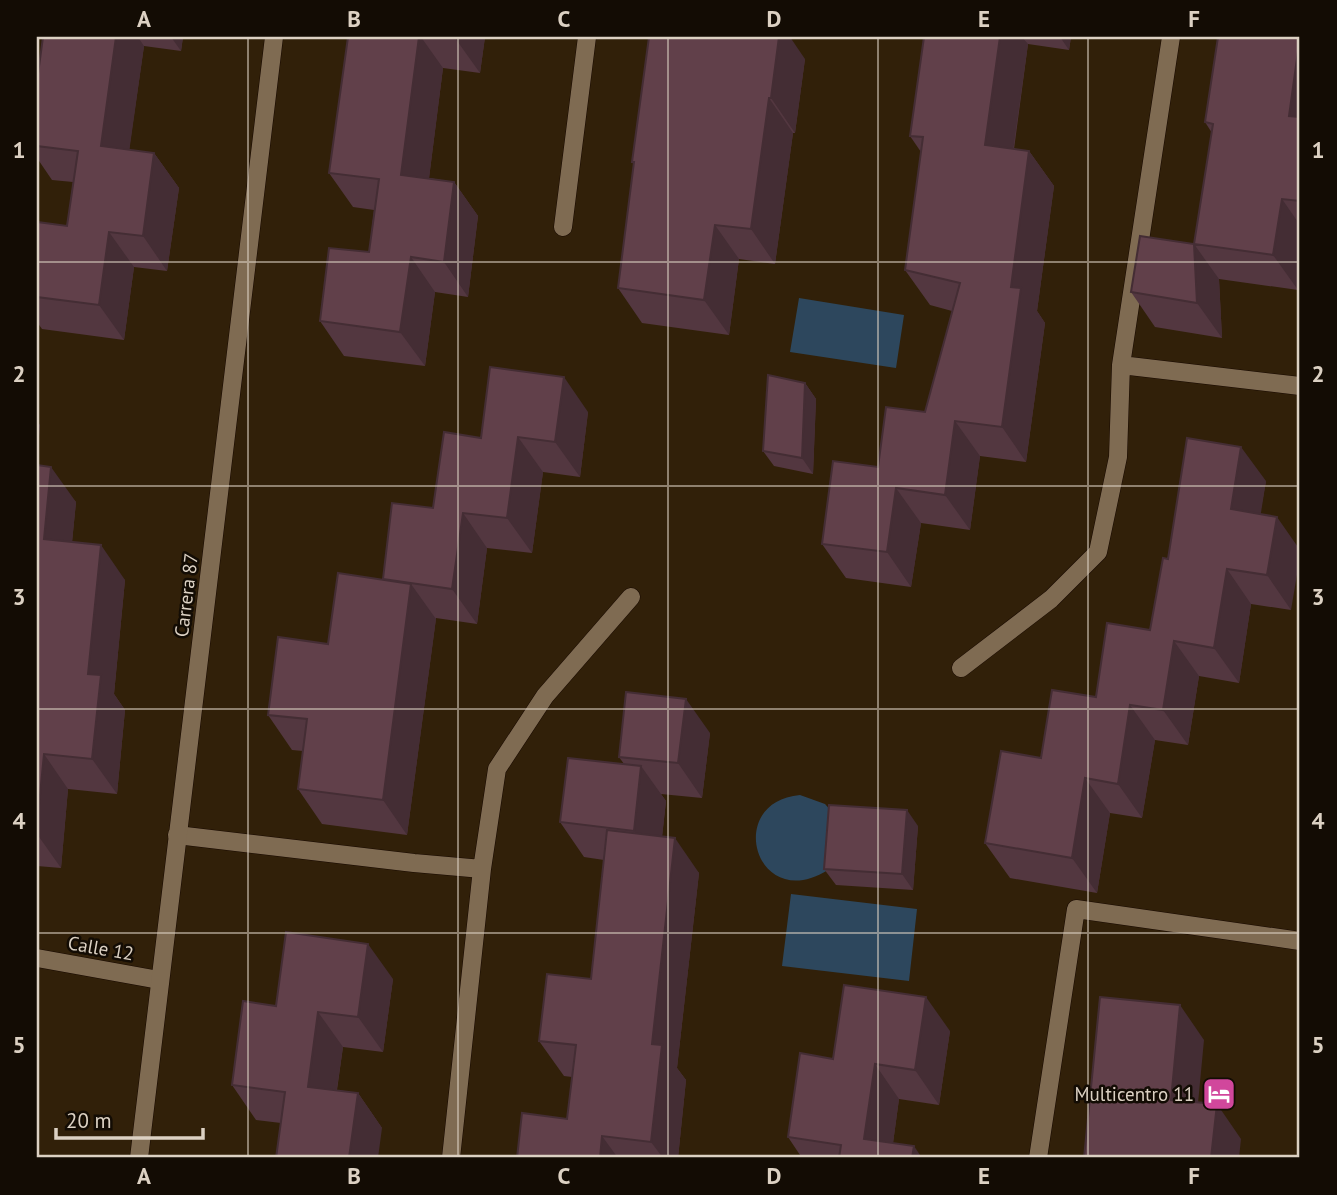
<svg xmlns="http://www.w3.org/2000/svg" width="1337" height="1195" font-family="'PT Sans',sans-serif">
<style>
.water{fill:#2d475d}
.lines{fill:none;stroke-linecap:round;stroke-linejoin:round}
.lane-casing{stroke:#180900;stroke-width:19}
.street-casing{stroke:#180900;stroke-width:19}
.lane{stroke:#7f6b52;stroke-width:18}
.street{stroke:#7f6b52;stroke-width:18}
.wall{fill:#533740}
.shaded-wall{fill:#442d34}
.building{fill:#61404a;stroke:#442d34;stroke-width:2}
.grid{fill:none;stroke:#dcd1c3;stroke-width:2;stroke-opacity:0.55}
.labels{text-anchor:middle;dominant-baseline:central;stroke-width:5;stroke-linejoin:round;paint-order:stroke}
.street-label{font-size:19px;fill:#dcd1c3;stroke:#130c04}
.poi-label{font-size:19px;fill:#dcd1c3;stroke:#130c04;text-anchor:end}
.neatline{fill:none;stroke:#dcd1c3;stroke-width:2.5}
.grid-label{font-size:23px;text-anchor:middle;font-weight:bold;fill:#dcd1c3}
</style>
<rect width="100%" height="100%" fill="#312009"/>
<path class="water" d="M 799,298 L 904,315 L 896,368 L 790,352 Z
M 800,795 L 825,804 L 840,821 L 828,870 C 756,915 723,802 800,795 Z
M 791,894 L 917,909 L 909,981 L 782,966 Z"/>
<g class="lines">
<defs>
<path id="lane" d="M 563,227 L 587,37
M 1121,365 L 1300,386
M 961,668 L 1051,599 L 1098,552 L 1118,457 L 1121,365 L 1171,37
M 177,835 L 414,863 L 482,869
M 37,958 L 159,980
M 451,1158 L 482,869 L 497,769 L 545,696 L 631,597
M 1038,1158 L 1076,909 L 1300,941"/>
<path id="street" d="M 139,1158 L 274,37"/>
</defs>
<use href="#lane" class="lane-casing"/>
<use href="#street" class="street-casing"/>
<use href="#lane" class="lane"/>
<use href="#street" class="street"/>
</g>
<path class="wall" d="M 43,37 L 183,37 L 181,51 L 144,46 L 129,150 L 154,153 L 179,188 L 167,271 L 134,267 L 124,340 L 42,329 L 37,322 L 37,222 L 67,226 L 73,182 L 52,180 L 37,158 L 37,81 Z
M 348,37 L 485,37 L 480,73 L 443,68 L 429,178 L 454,182 L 478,216 L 468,297 L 435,292 L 425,366 L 344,356 L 320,321 L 369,252 L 374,210 L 353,207 L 329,173 Z
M 924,37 L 1071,37 L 1069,50 L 1028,44 L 1014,149 L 1029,151 L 1054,186 L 1037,311 L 1045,323 L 1026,462 L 980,456 L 970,530 L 921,523 L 911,587 L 846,578 L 822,544 L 878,467 L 925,412 L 952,311 L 930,305 L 905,270 L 921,152 L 910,136 Z
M 1300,37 L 1300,273 L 1298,290 L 1219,279 L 1222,338 L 1155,327 L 1131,292 L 1194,244 L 1212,133 L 1205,122 Z
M 805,59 L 795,133 L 793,133 L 775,264 L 739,259 L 729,335 L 642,323 L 618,288 L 634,165 L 632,162 Z
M 805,383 L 816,399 L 813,474 L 774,466 L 763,451 Z
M 588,412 L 580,477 L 543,472 L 532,553 L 487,548 L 477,624 L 436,618 L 407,835 L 322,824 L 298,789 L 303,751 L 292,750 L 268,715 L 383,580 L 433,508 L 481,438 Z
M 37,465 L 76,502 L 72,542 L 125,580 L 114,694 L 125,710 L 117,794 L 68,789 L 61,868 L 37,866 Z
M 1266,481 L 1260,514 L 1291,610 L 1251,604 L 1239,683 L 1199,676 L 1188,745 L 1155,740 L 1142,818 L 1110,813 L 1097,893 L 1010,878 L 985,843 L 1041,758 L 1096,697 L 1150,630 L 1168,559 Z
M 710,733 L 702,798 L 661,794 L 666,801 L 662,836 L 699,873 L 677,1068 L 686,1080 L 678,1158 L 517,1158 L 567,1119 L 572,1077 L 564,1076 L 539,1041 L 591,979 L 604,860 L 584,857 L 560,822 L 624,764 L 619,757 Z
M 918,826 L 913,890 L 836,885 L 824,869 Z
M 393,979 L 383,1052 L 343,1047 L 337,1090 L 358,1093 L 382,1128 L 281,1123 L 256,1120 L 232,1085 L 276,1006 Z
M 950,1031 L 939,1105 L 899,1099 L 893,1143 L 922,1158 L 802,1158 L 788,1137 L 833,1059 Z"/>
<path class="shaded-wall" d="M 116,37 L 138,37 L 144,46 L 125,181 L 101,146 Z
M 171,37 L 183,37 L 181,51 Z
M 419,37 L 421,37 L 443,68 L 425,210 L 401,175 Z
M 455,37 L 485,37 L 480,73 L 455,38 Z
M 779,37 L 790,37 L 805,59 L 795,133 L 771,98 Z
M 1000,37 L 1022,37 L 1028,44 L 1009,180 L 985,145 Z
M 1060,37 L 1071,37 L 1069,50 Z
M 1300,42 L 1300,132 L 1289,116 Z
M 769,98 L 793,133 L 775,264 L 751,229 Z
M 1029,151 L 1054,186 L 1037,311 L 1045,323 L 1026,462 L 1002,427 L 1011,287 Z
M 154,153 L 179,188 L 167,271 L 143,236 Z
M 454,182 L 478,216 L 468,297 L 444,262 Z
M 1282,199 L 1300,225 L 1300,273 L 1298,290 L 1273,255 Z
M 715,225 L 739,259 L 729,335 L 704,300 Z
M 109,232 L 134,267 L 124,340 L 99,305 Z
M 1194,244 L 1219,279 L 1222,338 L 1197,303 Z
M 411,257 L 435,292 L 425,366 L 400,332 Z
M 564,377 L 588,412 L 580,477 L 555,442 Z
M 805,383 L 816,399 L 813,474 L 802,458 Z
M 37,420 L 40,425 L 37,461 Z
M 955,421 L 980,456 L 970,530 L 945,495 Z
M 518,437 L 543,472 L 532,553 L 507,518 Z
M 1241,447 L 1266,481 L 1256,544 L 1231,509 Z
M 51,467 L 76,502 L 69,574 L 44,539 Z
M 896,488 L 921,523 L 911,587 L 887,552 Z
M 463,513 L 487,548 L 477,624 L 452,589 Z
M 1277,517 L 1300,550 L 1300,557 L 1291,610 L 1267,575 Z
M 101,545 L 125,580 L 114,694 L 125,710 L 117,794 L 92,759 L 88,674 Z
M 1227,569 L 1251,604 L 1239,683 L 1214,648 Z
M 411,584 L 436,619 L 407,835 L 383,800 Z
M 1174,641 L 1199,676 L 1188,745 L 1163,710 Z
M 686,699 L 710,733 L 702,798 L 678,763 Z
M 1130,705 L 1155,740 L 1142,818 L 1118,784 Z
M 44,754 L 68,789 L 61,868 L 37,834 Z
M 641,766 L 666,801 L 659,866 L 634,831 Z
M 1085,778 L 1110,813 L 1097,893 L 1072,858 Z
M 907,810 L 918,826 L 913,890 L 902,874 Z
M 675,838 L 699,873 L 677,1068 L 686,1080 L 678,1158 L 663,1158 L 651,1142 L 652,1044 Z
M 368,944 L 393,979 L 383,1052 L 358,1017 Z
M 926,997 L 950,1031 L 939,1105 L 915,1070 Z
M 1180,1005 L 1204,1040 L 1195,1135 L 1171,1100 Z
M 318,1012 L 343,1047 L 332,1122 L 308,1087 Z
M 875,1064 L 899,1099 L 891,1158 L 864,1139 Z
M 358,1093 L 382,1128 L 378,1158 L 349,1158 Z
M 1217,1104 L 1241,1139 L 1239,1158 L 1211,1158 Z
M 602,1136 L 618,1158 L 600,1158 Z
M 914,1146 L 922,1158 L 912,1158 Z"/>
<path class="building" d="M 43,37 L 116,37 L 101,146 L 154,153 L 143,236 L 109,232 L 99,305 L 37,297 L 37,222 L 67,226 L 78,151 L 37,146 L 37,81 Z
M 348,37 L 419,37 L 401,175 L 454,182 L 444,262 L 411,257 L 400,332 L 320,321 L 329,248 L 369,252 L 379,179 L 329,173 Z
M 649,37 L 779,37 L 771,98 L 769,98 L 751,229 L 715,225 L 704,300 L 618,288 L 634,162 L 632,162 Z
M 924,37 L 1000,37 L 985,145 L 1029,151 L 1011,287 L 1021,288 L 1002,427 L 955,421 L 945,495 L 896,488 L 887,552 L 822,544 L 833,461 L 878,467 L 886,407 L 925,412 L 960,283 L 905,270 L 923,137 L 910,136 Z
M 1218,37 L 1300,37 L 1289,116 L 1300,117 L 1300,201 L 1282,199 L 1273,255 L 1194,244 L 1213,124 L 1205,122 Z
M 1140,236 L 1194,244 L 1197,303 L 1131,292 Z
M 490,367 L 564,377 L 555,442 L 518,437 L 507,518 L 463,513 L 452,589 L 383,579 L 392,503 L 433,508 L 444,432 L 481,438 Z
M 768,375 L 805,383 L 802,458 L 763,451 Z
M 1187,438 L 1241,447 L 1231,509 L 1277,517 L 1267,575 L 1227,569 L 1214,648 L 1174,641 L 1163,710 L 1130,705 L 1118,784 L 1085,778 L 1072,858 L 985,843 L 1001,751 L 1041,758 L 1052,690 L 1096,697 L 1107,623 L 1150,630 L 1163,558 L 1168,559 Z
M 37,465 L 51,467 L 44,539 L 101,545 L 88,674 L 101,675 L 92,759 L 44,754 L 37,826 Z
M 338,573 L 411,584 L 383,800 L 298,789 L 307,719 L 268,715 L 278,637 L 328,644 Z
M 626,692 L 686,699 L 678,763 L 619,757 Z
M 568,758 L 641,766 L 634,831 L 560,822 Z
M 829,805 L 907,810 L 902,874 L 824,869 Z
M 607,830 L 675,838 L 652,1044 L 662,1045 L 651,1142 L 602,1136 L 600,1158 L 517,1158 L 522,1113 L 567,1119 L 576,1045 L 539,1041 L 547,974 L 591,979 Z
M 286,932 L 368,944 L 358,1017 L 318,1012 L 308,1087 L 358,1093 L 349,1158 L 276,1158 L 285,1092 L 232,1085 L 243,1001 L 276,1006 Z
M 844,985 L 926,997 L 915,1070 L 875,1064 L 864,1139 L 914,1146 L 912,1158 L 839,1158 L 841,1145 L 788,1137 L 800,1053 L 833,1059 Z
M 1100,997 L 1180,1005 L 1171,1100 L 1217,1104 L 1211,1158 L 1084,1158 Z"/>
<path class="grid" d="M 248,37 L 248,1158M 458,37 L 458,1158M 668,37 L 668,1158M 878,37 L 878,1158M 1088,37 L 1088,1158M 37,262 L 1300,262M 37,486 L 1300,486M 37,709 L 1300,709M 37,933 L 1300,933"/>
<defs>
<symbol id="hotel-square" viewBox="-11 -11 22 22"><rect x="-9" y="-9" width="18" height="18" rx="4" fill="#d1479c" stroke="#130c04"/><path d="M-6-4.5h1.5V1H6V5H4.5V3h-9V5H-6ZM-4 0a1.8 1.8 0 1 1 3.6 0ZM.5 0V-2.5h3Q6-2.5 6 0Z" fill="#fff"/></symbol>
</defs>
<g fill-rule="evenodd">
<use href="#hotel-square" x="1200" y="1075" width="38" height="38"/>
</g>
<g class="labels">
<g class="street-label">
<text transform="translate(186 595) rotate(-83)">Carrera 87</text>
<text transform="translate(101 948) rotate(10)">Calle 12</text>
</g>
<g class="poi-label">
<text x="1194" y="1094">Multicentro 11</text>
</g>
</g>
<rect width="1337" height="1195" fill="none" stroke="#130c04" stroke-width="77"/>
<path d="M56 1128v10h147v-10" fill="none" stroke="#dcd1c3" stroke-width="3.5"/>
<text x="66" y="1128" font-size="21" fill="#dcd1c3" stroke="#130c04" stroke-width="5" paint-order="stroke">20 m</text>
<rect x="38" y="38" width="1260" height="1118" class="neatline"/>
<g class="grid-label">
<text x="144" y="27">A</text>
<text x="354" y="27">B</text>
<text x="564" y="27">C</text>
<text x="774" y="27">D</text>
<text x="984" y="27">E</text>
<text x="1194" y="27">F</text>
<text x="19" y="158">1</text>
<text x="1318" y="158">1</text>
<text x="19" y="382">2</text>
<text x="1318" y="382">2</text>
<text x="19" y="605">3</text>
<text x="1318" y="605">3</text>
<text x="19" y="829">4</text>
<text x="1318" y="829">4</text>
<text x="19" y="1053">5</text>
<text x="1318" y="1053">5</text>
<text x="144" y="1184">A</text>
<text x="354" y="1184">B</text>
<text x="564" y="1184">C</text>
<text x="774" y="1184">D</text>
<text x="984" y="1184">E</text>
<text x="1194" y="1184">F</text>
</g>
</svg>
